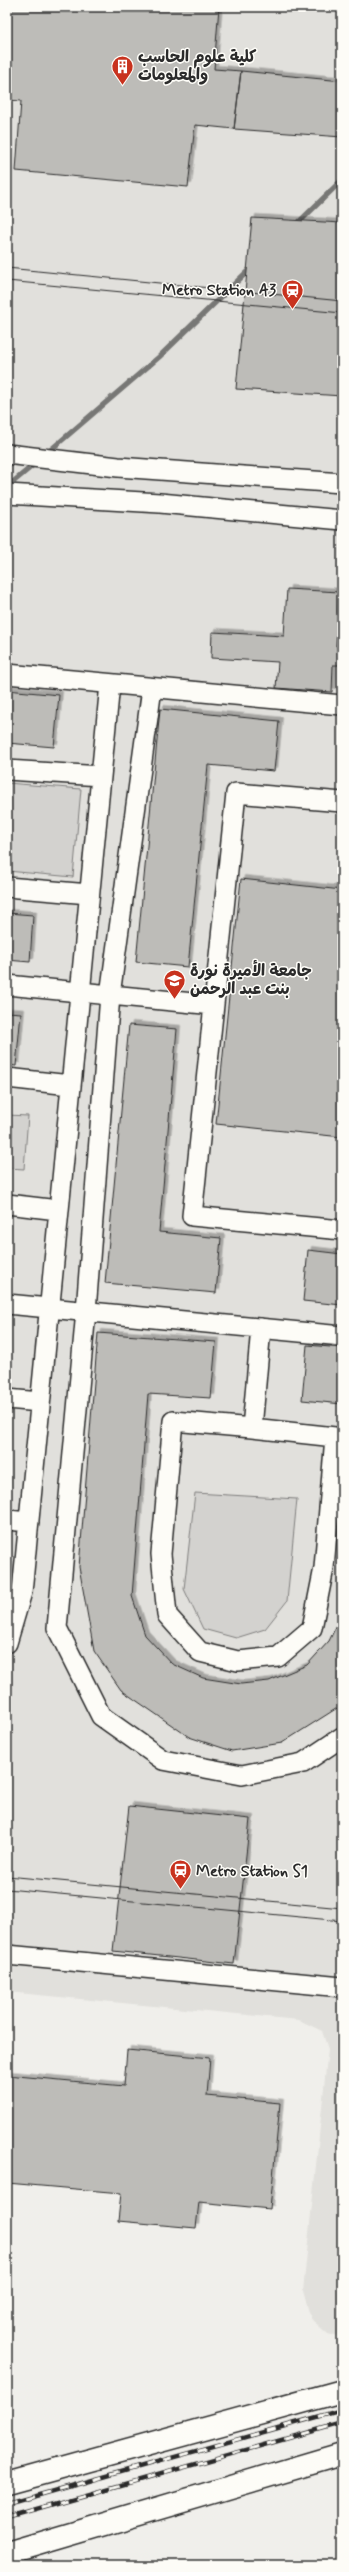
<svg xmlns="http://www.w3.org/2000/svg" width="349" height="2572" font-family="Mynerve,'Playpen Sans Arabic',sans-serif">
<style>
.built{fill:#e1e0dc}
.green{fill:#d3d2cf;stroke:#7f7e7d}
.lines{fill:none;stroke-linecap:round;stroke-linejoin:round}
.stream{stroke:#777775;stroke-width:5.5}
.building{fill:#bdbcb8;stroke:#2b2b2b;filter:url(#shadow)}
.minor-casing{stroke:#2b2b2b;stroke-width:22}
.major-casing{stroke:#2b2b2b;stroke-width:25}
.minor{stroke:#fdfcf7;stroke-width:19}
.major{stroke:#fdfcf7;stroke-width:22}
.tram{stroke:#2b2b2b;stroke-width:1}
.rail-casing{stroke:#2b2b2b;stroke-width:4.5}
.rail{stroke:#fdfcf7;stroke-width:3;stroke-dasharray:9;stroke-linecap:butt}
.labels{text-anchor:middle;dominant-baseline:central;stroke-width:3;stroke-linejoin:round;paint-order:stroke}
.poi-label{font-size:16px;font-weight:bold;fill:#2b2b2b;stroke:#fdfcf7;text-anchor:start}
</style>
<defs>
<filter id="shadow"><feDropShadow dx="3.5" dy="-3.5" stdDeviation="0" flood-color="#0004"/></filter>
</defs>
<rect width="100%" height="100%" fill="#f0efeb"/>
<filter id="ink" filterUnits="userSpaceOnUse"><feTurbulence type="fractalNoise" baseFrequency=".025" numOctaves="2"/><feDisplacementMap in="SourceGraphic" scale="8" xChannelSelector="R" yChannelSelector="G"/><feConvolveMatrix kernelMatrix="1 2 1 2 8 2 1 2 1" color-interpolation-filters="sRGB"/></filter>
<g filter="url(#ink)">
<path class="built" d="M 7,7 L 342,7 L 342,2338 L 328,2334 L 311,2319 L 303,2291 L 328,2049 L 322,2031 L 299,2020 L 7,1992 Z"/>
<path class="green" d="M 7,783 L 81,789 L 73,877 L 7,871 Z
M 7,1115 L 28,1116 L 24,1169 L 7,1168 Z
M 195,1493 L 297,1499 L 287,1601 L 265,1629 L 236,1638 L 203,1629 L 184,1589 Z"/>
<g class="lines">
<path class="stream" d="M 296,225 L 342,180
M 47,453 L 159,357 L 252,267
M 7,487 L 37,462"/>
</g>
<path class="building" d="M 7,7 L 219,7 L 214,69 L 241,71 L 234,129 L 195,125 L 188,187 L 16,171 L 21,101 L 7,100 Z
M 241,71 L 342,81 L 342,137 L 234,129 Z
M 252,218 L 342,223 L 342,396 L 236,389 Z
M 287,589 L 339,592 L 336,646 L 342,646 L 342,665 L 333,665 L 332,692 L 276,688 L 278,662 L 211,658 L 212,632 L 284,636 Z
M 7,690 L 59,695 L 54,747 L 7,743 Z
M 160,709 L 279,721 L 274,771 L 208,765 L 188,967 L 136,962 Z
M 241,879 L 342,890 L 342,1137 L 216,1124 Z
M 7,913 L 33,915 L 30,962 L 7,960 Z
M 7,1012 L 21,1013 L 16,1066 L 7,1065 Z
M 129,1025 L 177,1029 L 159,1232 L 221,1238 L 216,1293 L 105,1283 Z
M 308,1250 L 342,1254 L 342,1305 L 303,1301 Z
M 98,1333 L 216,1342 L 211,1398 L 148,1394 L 132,1596 L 145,1635 L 172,1664 L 203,1678 L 241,1684 L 269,1681 L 307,1665 L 329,1641 L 342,1614 L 342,1705 L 282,1743 L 232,1751 L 189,1737 L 121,1690 L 94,1651 L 79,1567 Z
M 307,1345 L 342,1348 L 342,1404 L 302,1400 Z
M 129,1806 L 250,1819 L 234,1964 L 113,1951 Z
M 127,2050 L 210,2058 L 207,2096 L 280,2103 L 270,2209 L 199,2202 L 196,2228 L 118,2221 L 121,2193 L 7,2183 L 7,2075 L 124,2086 Z"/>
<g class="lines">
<defs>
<path id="minor" d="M 7,454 L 118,467 L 342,483
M 7,494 L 160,503 L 342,520
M 7,674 L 342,705
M 152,688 L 110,995 L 86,1311 L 57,1628 L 101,1716 L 163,1760 L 242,1775 L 303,1763 L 342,1737
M 7,770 L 101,776
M 342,802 L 236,793 L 192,1216 L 342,1230
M 7,887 L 89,894
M 7,985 L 214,1005
M 7,1078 L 70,1085
M 7,1204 L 58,1210
M 7,1304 L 342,1336
M 7,1399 L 40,1402
M 252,1428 L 335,1437 L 324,1568 L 312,1628 L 278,1657 L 238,1661 L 200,1652 L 167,1615 L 161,1554 L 173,1421 L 252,1428 L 261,1328
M 7,1520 L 29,1522
M 7,1643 L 22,1592 L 110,684
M 7,1955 L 342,1987"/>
<path id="major" d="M 7,2483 L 342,2391
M 7,2553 L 342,2454"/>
</defs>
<use href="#minor" class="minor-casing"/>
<use href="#major" class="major-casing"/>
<use href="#minor" class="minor"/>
<use href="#major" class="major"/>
<path class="tram" d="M 7,268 L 342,301
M 7,281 L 342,313
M 7,1876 L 342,1908
M 7,1889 L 342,1921"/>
<defs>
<path id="rail" d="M 7,2504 L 342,2410
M 7,2517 L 342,2423"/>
</defs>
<use href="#rail" class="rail-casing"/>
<use href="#rail" class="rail"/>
</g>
</g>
<defs>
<symbol id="building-pin" viewBox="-11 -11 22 30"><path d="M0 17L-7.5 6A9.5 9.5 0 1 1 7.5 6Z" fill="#c8321e" stroke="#fdfcf7"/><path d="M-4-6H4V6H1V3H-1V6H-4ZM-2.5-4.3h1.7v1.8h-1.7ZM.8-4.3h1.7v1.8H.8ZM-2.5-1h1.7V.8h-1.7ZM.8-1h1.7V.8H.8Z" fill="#fff"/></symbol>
<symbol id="station-pin" viewBox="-11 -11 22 30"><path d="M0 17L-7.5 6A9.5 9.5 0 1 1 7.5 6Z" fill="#c8321e" stroke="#fdfcf7"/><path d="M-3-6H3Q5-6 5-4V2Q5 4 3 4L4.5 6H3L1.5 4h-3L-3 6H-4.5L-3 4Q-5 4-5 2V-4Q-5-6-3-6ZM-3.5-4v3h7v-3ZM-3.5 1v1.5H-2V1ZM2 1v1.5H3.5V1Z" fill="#fff"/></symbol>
<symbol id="university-pin" viewBox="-11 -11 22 30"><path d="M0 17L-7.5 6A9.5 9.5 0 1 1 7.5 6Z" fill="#c8321e" stroke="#fdfcf7"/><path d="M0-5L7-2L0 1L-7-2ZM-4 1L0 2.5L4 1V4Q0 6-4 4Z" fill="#fff"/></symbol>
</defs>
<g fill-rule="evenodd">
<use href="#building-pin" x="110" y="54" width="25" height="34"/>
<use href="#station-pin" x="280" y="278" width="25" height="34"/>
<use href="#university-pin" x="162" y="968" width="25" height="34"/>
<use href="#station-pin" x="168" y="1858" width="25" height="34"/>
</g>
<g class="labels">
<g class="poi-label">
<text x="138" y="57">كلية علوم الحاسب<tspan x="138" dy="18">والمعلومات</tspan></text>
<text x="276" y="290" text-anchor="end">Metro Station A3</text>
<text x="190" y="971">جامعة الأميرة نورة<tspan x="190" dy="18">بنت عبد الرحمن</tspan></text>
<text x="196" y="1871">Metro Station S1</text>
</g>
</g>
<rect width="349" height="2572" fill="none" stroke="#fdfcf7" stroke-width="24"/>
<rect x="12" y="12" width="325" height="2548" fill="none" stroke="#2b2b2b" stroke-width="1.5" filter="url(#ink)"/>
</svg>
